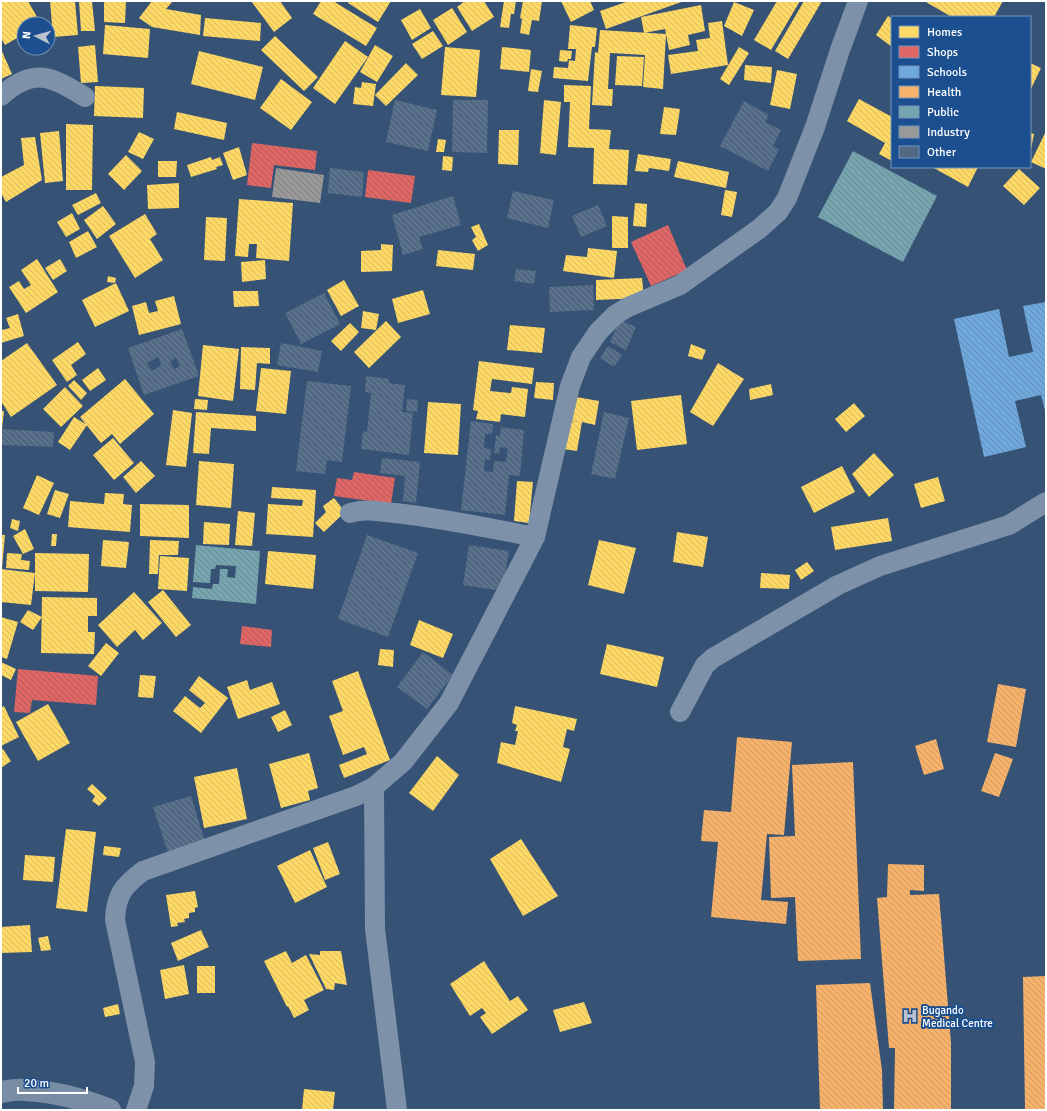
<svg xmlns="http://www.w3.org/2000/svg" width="1047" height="1111" font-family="Signika,sans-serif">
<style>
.homes{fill:url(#homes-back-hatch)}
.shops{fill:url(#shops-back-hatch)}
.schools{fill:url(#schools-back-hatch)}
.health{fill:url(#health-back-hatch)}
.public{fill:url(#public-back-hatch)}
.industry{fill:url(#industry-back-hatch)}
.building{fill:url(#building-back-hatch);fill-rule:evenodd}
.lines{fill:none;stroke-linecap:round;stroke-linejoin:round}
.minor{stroke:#7d92a8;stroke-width:20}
.secondary{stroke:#798da4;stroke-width:22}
.labels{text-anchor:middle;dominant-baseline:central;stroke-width:4;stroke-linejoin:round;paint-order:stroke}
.poi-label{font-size:11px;fill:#fff;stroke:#1b4f8f;text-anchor:start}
</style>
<defs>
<pattern id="homes-back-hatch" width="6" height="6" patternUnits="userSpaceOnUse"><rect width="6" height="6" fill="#ffd966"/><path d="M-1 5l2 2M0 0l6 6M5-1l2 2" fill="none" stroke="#d2b660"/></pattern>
<pattern id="shops-back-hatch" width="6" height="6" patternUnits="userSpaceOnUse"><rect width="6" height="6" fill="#e06666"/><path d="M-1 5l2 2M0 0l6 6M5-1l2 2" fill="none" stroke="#ac5d5d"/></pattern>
<pattern id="schools-back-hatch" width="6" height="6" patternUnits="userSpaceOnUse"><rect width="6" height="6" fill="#6fa8dc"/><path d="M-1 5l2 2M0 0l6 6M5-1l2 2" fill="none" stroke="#648cb1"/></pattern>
<pattern id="health-back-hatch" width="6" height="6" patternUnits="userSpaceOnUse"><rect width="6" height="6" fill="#f6b26b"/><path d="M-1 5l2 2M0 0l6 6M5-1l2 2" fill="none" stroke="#cc9863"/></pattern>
<pattern id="public-back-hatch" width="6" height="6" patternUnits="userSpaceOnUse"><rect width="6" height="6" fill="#76a5af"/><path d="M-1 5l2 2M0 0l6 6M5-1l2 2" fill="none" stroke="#698a91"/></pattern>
<pattern id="industry-back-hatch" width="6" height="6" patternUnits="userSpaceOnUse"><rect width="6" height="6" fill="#999"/><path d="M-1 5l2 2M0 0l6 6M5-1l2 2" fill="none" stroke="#7e7e7e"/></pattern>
<pattern id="building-back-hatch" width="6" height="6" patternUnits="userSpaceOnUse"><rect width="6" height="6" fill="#526984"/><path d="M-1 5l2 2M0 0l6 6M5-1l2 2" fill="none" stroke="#6c8096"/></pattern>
</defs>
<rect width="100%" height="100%" fill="#365274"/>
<path class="homes" d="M 1,1 L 28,1 L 41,24 L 24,24 L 24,34 L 5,45 L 1,38 Z
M 50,1 L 75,1 L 78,35 L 53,37 Z
M 79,1 L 92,1 L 95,31 L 81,31 Z
M 104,1 L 126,1 L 125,23 L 104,22 Z
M 152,1 L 173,1 L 166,9 L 201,15 L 200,35 L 152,27 L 139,18 Z
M 251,1 L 280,1 L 292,18 L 274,32 Z
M 321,1 L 333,1 L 377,28 L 366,46 L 313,14 Z
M 349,1 L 391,1 L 378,22 L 348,3 Z
M 465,1 L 484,1 L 494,17 L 472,31 L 457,7 Z
M 504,1 L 516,1 L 514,14 L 511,14 L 509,28 L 500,27 Z
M 523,1 L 542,1 L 539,21 L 532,20 L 529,35 L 520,33 L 522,19 L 520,18 Z
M 561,1 L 590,1 L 594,10 L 571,22 Z
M 629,1 L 684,1 L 606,29 L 600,11 Z
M 777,1 L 800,1 L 771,50 L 754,40 Z
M 804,1 L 822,1 L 788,59 L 775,51 Z
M 924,1 L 1003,1 L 994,17 L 952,17 Z
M 734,2 L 754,10 L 742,36 L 724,26 Z
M 701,5 L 705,31 L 688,35 L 690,45 L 669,50 L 665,29 L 644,33 L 641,17 Z
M 452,8 L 467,32 L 448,45 L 433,20 Z
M 420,9 L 431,28 L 412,40 L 401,20 Z
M 888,16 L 892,19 L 892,47 L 876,35 Z
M 205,18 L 261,23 L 260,41 L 203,36 Z
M 722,21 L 728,65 L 671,74 L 668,55 L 698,51 L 696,40 L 710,38 L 708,23 Z
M 105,25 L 150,29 L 148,58 L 103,54 Z
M 570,25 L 597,28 L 595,47 L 592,47 L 588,81 L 553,78 L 554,67 L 568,68 L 569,60 L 575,61 L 576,49 L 568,49 Z
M 600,30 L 666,34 L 663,89 L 643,87 L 645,55 L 610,53 L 608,89 L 613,89 L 612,106 L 592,105 L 595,52 L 598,53 Z
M 433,31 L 443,46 L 422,59 L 412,44 Z
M 275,36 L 318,77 L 304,91 L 261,50 Z
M 345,41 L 368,57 L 335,104 L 313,88 Z
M 95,45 L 98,82 L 81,83 L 78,47 Z
M 375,45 L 393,56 L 377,82 L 360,72 Z
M 445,47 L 480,50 L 476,97 L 441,95 Z
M 502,47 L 531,50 L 529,72 L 500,69 Z
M 739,47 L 749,53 L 729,85 L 720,79 Z
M 1,49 L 12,74 L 1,79 Z
M 560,50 L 572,51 L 571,59 L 568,59 L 567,62 L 559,61 Z
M 199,51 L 263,67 L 255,100 L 191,84 Z
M 617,56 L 644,57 L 642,86 L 615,85 Z
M 406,63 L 418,75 L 386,106 L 375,95 Z
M 1030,63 L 1041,68 L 1030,91 Z
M 745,65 L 772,67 L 771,83 L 744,80 Z
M 531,69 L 542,71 L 538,92 L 528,91 Z
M 777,70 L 797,74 L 790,109 L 770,105 Z
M 281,79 L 312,102 L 291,130 L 260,108 Z
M 362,82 L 376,84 L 373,106 L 353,104 L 355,87 L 361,88 Z
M 564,85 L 591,86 L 589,129 L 611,130 L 609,149 L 629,150 L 627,185 L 593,184 L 594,148 L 568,147 L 570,102 L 564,102 Z
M 95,86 L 144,88 L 143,118 L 94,116 Z
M 859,99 L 892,117 L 892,161 L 879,154 L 885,143 L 847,121 Z
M 544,100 L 561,102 L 556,155 L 540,153 Z
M 664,107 L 680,109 L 676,135 L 660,134 Z
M 177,112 L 227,123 L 224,140 L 174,129 Z
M 66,124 L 93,125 L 92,190 L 66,190 Z
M 499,130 L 519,130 L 518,165 L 498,164 Z
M 59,131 L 63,181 L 45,183 L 40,133 Z
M 1046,131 L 1046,169 L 1031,162 Z
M 139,132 L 154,139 L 143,159 L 128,152 Z
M 1030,133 L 1034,134 L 1031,149 L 1030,149 Z
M 35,137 L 42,180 L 6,202 L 1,193 L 1,177 L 24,165 L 21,138 Z
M 438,139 L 446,140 L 444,152 L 436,152 Z
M 239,147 L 247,175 L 233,180 L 223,153 Z
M 638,154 L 671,159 L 669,171 L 649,168 L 648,172 L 635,171 Z
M 126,155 L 142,171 L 124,190 L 108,174 Z
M 443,156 L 453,157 L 452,171 L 442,170 Z
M 211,157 L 212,160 L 220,157 L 223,165 L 216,167 L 217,169 L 191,177 L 187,165 Z
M 158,161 L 177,161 L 176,177 L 158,177 Z
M 678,161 L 729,172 L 726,188 L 674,177 Z
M 932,167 L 978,167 L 968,187 Z
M 1019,169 L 1040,188 L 1024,205 L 1003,186 Z
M 179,183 L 179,208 L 148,209 L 147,185 Z
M 725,190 L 737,192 L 732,217 L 721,215 Z
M 96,193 L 101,203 L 78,215 L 72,205 Z
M 239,199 L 293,203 L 289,261 L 256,258 L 257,244 L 249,244 L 248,257 L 235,256 Z
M 635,203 L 647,204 L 646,227 L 633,226 Z
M 103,206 L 116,224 L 97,239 L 84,220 Z
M 72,213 L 80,229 L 66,237 L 57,222 Z
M 145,214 L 157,234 L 150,239 L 163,260 L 135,278 L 109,236 Z
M 612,216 L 628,217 L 628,248 L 612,248 Z
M 206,217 L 227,218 L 225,261 L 204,260 Z
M 479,224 L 488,245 L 478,251 L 472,240 L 476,237 L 471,227 Z
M 88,231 L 97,247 L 76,258 L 69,242 Z
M 381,244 L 393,245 L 392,271 L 361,272 L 361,251 L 381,250 Z
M 588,248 L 617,251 L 614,278 L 563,271 L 566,255 L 587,257 Z
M 438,250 L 475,254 L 473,270 L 436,266 Z
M 37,259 L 58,292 L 26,313 L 9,287 L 19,281 L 24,289 L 31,285 L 21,270 Z
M 60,259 L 67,271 L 53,280 L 45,268 Z
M 265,260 L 266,279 L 242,282 L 241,262 Z
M 108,276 L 116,278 L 115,283 L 107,282 Z
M 642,278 L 644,298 L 596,300 L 596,280 Z
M 344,280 L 359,306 L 341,316 L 327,290 Z
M 116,283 L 129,311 L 95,327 L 82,300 Z
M 423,290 L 430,314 L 398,323 L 392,299 Z
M 233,291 L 258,291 L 259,306 L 234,307 Z
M 174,296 L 181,324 L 139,335 L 132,306 L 146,302 L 149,313 L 158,311 L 155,301 Z
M 363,311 L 379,314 L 376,330 L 361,328 Z
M 18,314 L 24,336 L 1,343 L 1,327 L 2,330 L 10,328 L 6,318 Z
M 386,321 L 401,337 L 369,368 L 354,352 Z
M 350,323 L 359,332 L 341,351 L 331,341 Z
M 510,325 L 545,328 L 542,353 L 507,350 Z
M 78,342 L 86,354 L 71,365 L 77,375 L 67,382 L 52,360 Z
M 27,343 L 57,385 L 11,417 L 1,401 L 1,361 Z
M 691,344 L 706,350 L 702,360 L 688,356 Z
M 203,345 L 239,349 L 233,401 L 198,396 Z
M 241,347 L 270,348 L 270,364 L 257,363 L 255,390 L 240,389 Z
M 479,361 L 534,368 L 532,384 L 492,379 L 490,391 L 511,393 L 512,387 L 528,389 L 525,417 L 501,414 L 500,422 L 476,419 L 478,411 L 473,410 Z
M 718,363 L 744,379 L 713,426 L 690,412 Z
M 98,368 L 106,380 L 90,391 L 82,380 Z
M 261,368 L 291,371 L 286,414 L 256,411 Z
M 125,379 L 154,414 L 120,444 L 112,434 L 101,443 L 80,417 Z
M 74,380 L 87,393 L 81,400 L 68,386 Z
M 536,382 L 554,383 L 553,400 L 534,398 Z
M 771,384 L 773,395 L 750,400 L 749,389 Z
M 65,387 L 83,406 L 61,427 L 43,409 Z
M 681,395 L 687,444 L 637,450 L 631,401 Z
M 576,397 L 599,401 L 595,425 L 582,422 L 577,451 L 563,449 L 568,421 L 579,422 L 572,421 Z
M 195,399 L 208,400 L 207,410 L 194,409 Z
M 428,402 L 461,404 L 458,455 L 424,453 Z
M 854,403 L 865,416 L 846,432 L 835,419 Z
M 173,410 L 192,413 L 186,467 L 166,465 Z
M 1,411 L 4,411 L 2,429 L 1,429 Z
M 196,412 L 256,416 L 256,431 L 211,428 L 209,454 L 193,453 Z
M 74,417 L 87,425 L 70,450 L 58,442 Z
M 113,438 L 134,463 L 114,480 L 93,455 Z
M 874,453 L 894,475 L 869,497 L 852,474 Z
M 141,461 L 155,476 L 136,493 L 123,477 Z
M 199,461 L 234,464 L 231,508 L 196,505 Z
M 842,466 L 855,492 L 814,513 L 801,487 Z
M 37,475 L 54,483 L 39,515 L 23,508 Z
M 938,477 L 945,501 L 921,508 L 914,484 Z
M 517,481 L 533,482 L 529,523 L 514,521 Z
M 272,487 L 316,490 L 313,537 L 266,534 L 268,504 L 302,506 L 303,500 L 271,498 Z
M 55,490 L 69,494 L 60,518 L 47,514 Z
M 105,493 L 124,494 L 123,504 L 132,505 L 130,532 L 68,527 L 70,501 L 104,504 Z
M 334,498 L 345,512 L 324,532 L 315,523 L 326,512 L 323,506 Z
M 140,504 L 189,505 L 189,538 L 140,536 Z
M 238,511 L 255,513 L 252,546 L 235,545 Z
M 888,518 L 892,541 L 835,550 L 831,527 Z
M 12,519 L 20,521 L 18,531 L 10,528 Z
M 204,522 L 230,524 L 229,545 L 203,544 Z
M 25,529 L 34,549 L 23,554 L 13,536 Z
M 677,532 L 708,537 L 703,567 L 673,562 Z
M 52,534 L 57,534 L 56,546 L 51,546 Z
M 1,535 L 5,535 L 2,568 L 1,568 Z
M 103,540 L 129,542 L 126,568 L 101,566 Z
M 150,540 L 179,541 L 178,555 L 159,555 L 158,574 L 149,574 Z
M 599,540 L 636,548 L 624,594 L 588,585 Z
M 268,551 L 316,555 L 313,589 L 265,584 Z
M 7,553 L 22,554 L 21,560 L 30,561 L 29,570 L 6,568 Z
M 35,553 L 89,554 L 88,592 L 35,591 Z
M 160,556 L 189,558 L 187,591 L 158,589 Z
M 807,562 L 814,571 L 801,580 L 795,570 Z
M 1,569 L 35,573 L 31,605 L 1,602 Z
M 761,573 L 790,575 L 789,589 L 760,588 Z
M 163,590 L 191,625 L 176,637 L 148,602 Z
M 134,592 L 162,623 L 143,640 L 135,630 L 117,647 L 98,625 Z
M 42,597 L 97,598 L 97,616 L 88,616 L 88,632 L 95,632 L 94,654 L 41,653 Z
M 28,610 L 42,617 L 33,630 L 20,622 Z
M 1,617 L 18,622 L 7,659 L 1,657 Z
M 419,620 L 453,634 L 443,658 L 410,645 Z
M 106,643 L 119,653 L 101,676 L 88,666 Z
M 607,644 L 664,657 L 657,687 L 600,674 Z
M 380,649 L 394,650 L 393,667 L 378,665 Z
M 1,662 L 16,669 L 11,680 L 1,675 Z
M 358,671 L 390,760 L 344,778 L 339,765 L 367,754 L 364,747 L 343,755 L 329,716 L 343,711 L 332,681 Z
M 140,675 L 156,676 L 153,698 L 138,697 Z
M 199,676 L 228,698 L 201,733 L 173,711 L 185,696 L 200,708 L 205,703 L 189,690 Z
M 247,680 L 250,690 L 272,682 L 280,704 L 238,719 L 227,687 Z
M 48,704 L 70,743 L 38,761 L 16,722 Z
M 4,706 L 19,737 L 1,746 L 1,708 Z
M 515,706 L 577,719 L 574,731 L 567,729 L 563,747 L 570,749 L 561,782 L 497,763 L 501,742 L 515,745 L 518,731 L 515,731 L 517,725 L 512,723 Z
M 285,710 L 292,725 L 278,732 L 271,717 Z
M 3,749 L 11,761 L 1,768 L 1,750 Z
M 309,753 L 318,788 L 308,791 L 310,800 L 281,808 L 269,764 Z
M 437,756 L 459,775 L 433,811 L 409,793 Z
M 237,768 L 247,819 L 204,828 L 194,777 Z
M 92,784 L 107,798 L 99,806 L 92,801 L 95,796 L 87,789 Z
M 66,829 L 96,832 L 87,912 L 56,908 Z
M 521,839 L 558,896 L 523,916 L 490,859 Z
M 328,842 L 340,874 L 325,880 L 313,848 Z
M 104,846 L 121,848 L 119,857 L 103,855 Z
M 310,850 L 327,887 L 295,903 L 277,866 Z
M 25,855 L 55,857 L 53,882 L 23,880 Z
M 195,891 L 198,907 L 195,908 L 195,912 L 189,913 L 189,918 L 184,919 L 185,922 L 177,923 L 178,926 L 171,927 L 166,895 Z
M 30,925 L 32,952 L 1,953 L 1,927 Z
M 201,930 L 209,947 L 178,961 L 171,943 Z
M 48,936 L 51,950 L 41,951 L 38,938 Z
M 286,951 L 292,963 L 306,955 L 324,990 L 304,1000 L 309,1010 L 294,1018 L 288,1006 L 287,1007 L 264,961 Z
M 320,951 L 341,951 L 347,985 L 335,983 L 334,990 L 326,989 L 309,954 L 320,955 Z
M 484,961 L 510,1001 L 518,996 L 528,1010 L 492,1034 L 480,1017 L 486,1013 L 482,1008 L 470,1016 L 450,984 Z
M 184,965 L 189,994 L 165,999 L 160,970 Z
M 197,966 L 215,966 L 215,993 L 197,993 Z
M 584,1002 L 592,1023 L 560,1032 L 553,1010 Z
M 118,1004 L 120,1014 L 105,1017 L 103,1008 Z
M 304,1089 L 335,1092 L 333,1110 L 302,1110 Z"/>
<path class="shops" d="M 252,143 L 317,151 L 315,170 L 274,165 L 271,188 L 247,185 Z
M 368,170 L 415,176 L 411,203 L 365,197 Z
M 668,225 L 687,270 L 651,286 L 631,242 Z
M 354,472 L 395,478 L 391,504 L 334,496 L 337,478 L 352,480 Z
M 242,626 L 272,630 L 271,647 L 240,644 Z
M 18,669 L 98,676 L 96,705 L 32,700 L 30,713 L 14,712 Z"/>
<path class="schools" d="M 1046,302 L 1046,415 L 1041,395 L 1015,401 L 1026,447 L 984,457 L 954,319 L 999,309 L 1009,357 L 1033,352 L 1023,306 Z"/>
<path class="health" d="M 998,684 L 1026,689 L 1016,747 L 987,742 Z
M 737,737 L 792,742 L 784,835 L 767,834 L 761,900 L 788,902 L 786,924 L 711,917 L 718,842 L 701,841 L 704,810 L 731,812 Z
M 936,739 L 944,769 L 924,775 L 915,746 Z
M 995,753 L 1013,759 L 999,797 L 981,791 Z
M 853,762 L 861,959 L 798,961 L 795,897 L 771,898 L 769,837 L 795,836 L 792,765 Z
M 888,864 L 924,865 L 924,891 L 910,890 L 910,895 L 939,894 L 951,1043 L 951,1110 L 894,1110 L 895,1048 L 889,1048 L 877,898 L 887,897 Z
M 1046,976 L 1046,1110 L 1025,1110 L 1023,977 Z
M 870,983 L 882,1070 L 883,1110 L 820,1110 L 816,985 Z"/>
<path class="public" d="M 853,151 L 937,196 L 903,262 L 818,217 Z
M 196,545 L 260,551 L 256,604 L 192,598 L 193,587 L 212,589 L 213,584 L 219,584 L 220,569 L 228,569 L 227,577 L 235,578 L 236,566 L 216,565 L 215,569 L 211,569 L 210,583 L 193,582 Z"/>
<path class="industry" d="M 276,168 L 324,175 L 320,203 L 272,197 Z"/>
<path class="building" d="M 395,100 L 437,110 L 428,151 L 386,142 Z
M 453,100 L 488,100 L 487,153 L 452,152 Z
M 744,101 L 769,115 L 765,122 L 781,130 L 773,146 L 779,149 L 768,171 L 720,146 Z
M 330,168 L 364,172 L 362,197 L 328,193 Z
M 513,191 L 554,200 L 548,228 L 507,218 Z
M 453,196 L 461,225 L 419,237 L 423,249 L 403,255 L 392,215 Z
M 598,205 L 607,226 L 581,237 L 572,216 Z
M 516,269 L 536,271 L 534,284 L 514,281 Z
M 593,285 L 594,310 L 550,312 L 549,287 Z
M 324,293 L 340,324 L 301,344 L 285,313 Z
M 620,320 L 636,327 L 626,350 L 610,342 Z
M 182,329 L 199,376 L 144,395 L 128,348 ZM 158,357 L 161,365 L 152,371 L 147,363 ZM 176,358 L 180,366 L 174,369 L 170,361 Z
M 281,343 L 322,351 L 318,372 L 277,365 Z
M 608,346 L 622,355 L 614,367 L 600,358 Z
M 366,376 L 389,379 L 389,383 L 405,385 L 402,412 L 413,413 L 409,455 L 361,449 L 363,431 L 367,432 L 371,393 L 365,392 Z
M 307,381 L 351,386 L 342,462 L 327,460 L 325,474 L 296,471 Z
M 407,399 L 418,400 L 417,412 L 406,411 Z
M 604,412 L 629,418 L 615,479 L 591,474 Z
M 471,421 L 493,424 L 492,434 L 485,434 L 484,448 L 491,449 L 490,460 L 485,459 L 484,471 L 493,472 L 494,461 L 506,462 L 508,448 L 500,447 L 499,454 L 494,453 L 496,435 L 500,436 L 501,427 L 524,430 L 520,476 L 509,475 L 505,515 L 461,510 Z
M 1,429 L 54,432 L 53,447 L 1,445 Z
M 382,458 L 420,462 L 416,503 L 403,501 L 405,476 L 380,473 Z
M 367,535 L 418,553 L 388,637 L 338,619 Z
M 469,545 L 509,551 L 502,591 L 463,585 Z
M 423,652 L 453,675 L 427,709 L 397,687 Z
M 191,796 L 206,845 L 169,856 L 153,807 Z"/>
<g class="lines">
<path class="minor" d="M 1,96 C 34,67 51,76 85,97
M 350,513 C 366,508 380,512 395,513 C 442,518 489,528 535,537
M 680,712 L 705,665 L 713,658 L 838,585 L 880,566 L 1009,525 L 1046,502
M 374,787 L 375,929 L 397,1110
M 136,1110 L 144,1086 L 145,1062 L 115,920 C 116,895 123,886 143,871 L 356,796 L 374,787 L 403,762 L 449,703 L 535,537 L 570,386 L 581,357 L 598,332 L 615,315 L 628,307 L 680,285 L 759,229 L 778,212 L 787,198 L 815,127 L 840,50 L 858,1"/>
<path class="secondary" d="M 1,1092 C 8,1091 16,1089 23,1090 C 52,1091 83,1099 110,1110"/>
</g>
<defs>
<symbol id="hospital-bare" viewBox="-9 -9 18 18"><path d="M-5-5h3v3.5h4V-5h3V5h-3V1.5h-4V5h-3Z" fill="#b9c2ce" stroke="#1b4f8f" stroke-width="2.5" paint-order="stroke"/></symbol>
</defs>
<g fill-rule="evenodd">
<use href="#hospital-bare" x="899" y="1005" width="22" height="22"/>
</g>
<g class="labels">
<g class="poi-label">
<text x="922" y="1010">Bugando<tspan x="922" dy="13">Medical Centre</tspan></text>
</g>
</g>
<rect width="1047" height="1111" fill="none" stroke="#ffffff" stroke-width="4"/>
<rect x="891" y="16" width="140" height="152" fill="#1b4f8f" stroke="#7695bc"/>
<rect x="899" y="26" width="20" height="12" fill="#ffd966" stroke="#7695bc"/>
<text x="927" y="36" font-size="12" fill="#ffffff">Homes</text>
<rect x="899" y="46" width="20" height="12" fill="#e06666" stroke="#7695bc"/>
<text x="927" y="56" font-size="12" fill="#ffffff">Shops</text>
<rect x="899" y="66" width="20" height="12" fill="#6fa8dc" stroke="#7695bc"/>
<text x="927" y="76" font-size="12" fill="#ffffff">Schools</text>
<rect x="899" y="86" width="20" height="12" fill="#f6b26b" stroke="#7695bc"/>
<text x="927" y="96" font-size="12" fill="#ffffff">Health</text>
<rect x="899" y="106" width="20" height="12" fill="#76a5af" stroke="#7695bc"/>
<text x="927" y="116" font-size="12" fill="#ffffff">Public</text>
<rect x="899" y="126" width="20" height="12" fill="#999999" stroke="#7695bc"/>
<text x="927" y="136" font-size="12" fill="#ffffff">Industry</text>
<rect x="899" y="146" width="20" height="12" fill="#526984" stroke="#7695bc"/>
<text x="927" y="156" font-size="12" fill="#ffffff">Other</text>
<g transform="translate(36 36) rotate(276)"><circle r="19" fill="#1b4f8f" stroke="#7695bc"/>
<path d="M0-3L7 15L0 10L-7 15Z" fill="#b9c2ce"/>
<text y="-6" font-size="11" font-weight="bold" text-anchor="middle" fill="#ffffff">N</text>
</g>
<path d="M18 1087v6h69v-6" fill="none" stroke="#ffffff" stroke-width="2"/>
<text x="24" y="1087" font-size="12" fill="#ffffff" stroke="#1b4f8f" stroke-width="3" paint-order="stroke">20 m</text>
</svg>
